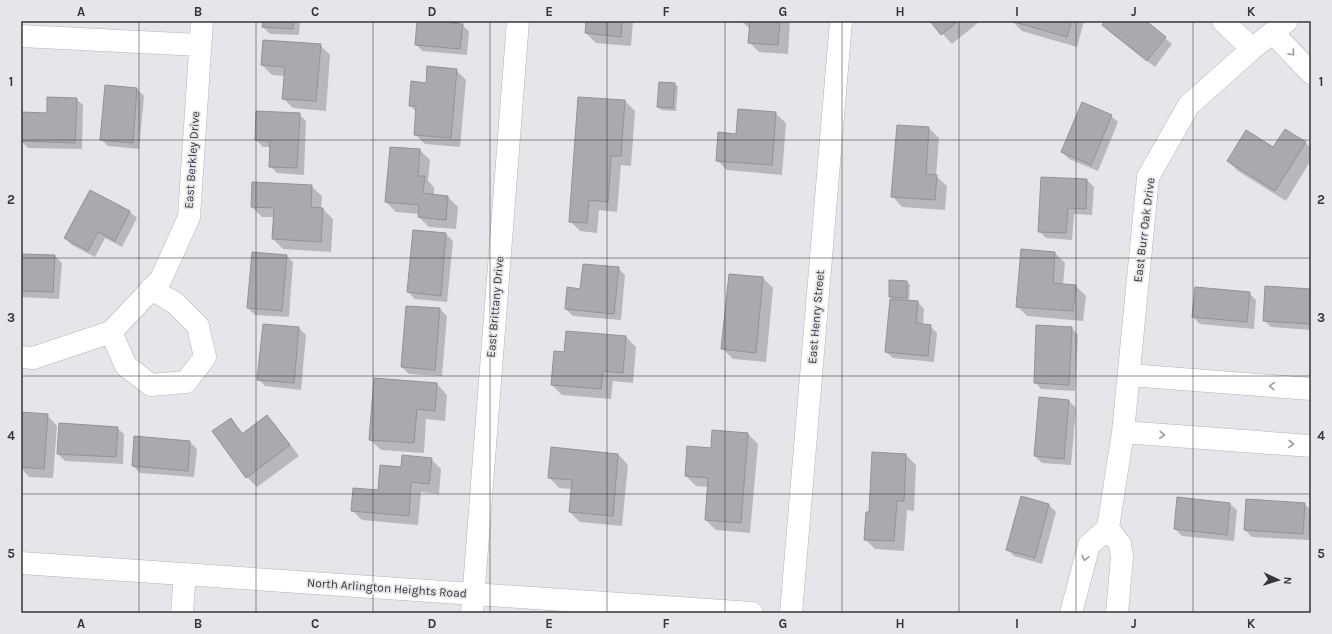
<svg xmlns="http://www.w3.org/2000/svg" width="1332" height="634" font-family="Karla,sans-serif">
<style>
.shadow{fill:#0003}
.building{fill:#aaa9ad;stroke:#949297}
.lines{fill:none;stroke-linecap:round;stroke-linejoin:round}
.street-casing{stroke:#b4b3b7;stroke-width:23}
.secondary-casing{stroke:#b4b3b7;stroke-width:23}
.street{stroke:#fff;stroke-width:22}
.secondary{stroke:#fff;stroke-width:22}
.oneway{stroke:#9a9a9b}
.grid{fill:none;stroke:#363537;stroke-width:1;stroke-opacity:0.55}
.labels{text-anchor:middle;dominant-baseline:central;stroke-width:3.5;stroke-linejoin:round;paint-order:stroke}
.street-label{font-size:12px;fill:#363537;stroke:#e7e5ea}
.neatline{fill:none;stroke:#363537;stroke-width:1.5}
.grid-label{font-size:13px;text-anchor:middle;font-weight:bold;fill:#363537}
</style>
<rect width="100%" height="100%" fill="#e7e5ea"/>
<path class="shadow" d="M 264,21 L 300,21 L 299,35 L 270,34 L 263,27 Z
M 418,21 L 458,21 L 457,24 L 462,25 L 469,31 L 467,55 L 422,51 L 416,44 Z
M 587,21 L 633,21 L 631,46 L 596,43 L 586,33 Z
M 741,21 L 790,21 L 788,54 L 759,52 L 749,42 L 750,29 Z
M 931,21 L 980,21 L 952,44 Z
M 1012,21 L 1084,21 L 1077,47 L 1022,31 Z
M 1106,21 L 1144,21 L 1172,44 L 1155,67 L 1110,32 L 1103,25 Z
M 320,45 L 330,55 L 326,111 L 293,108 L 283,98 L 285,76 L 272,75 L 262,65 Z
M 456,70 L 466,80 L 460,147 L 425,144 L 415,134 L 417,112 L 410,106 L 427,84 Z
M 675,84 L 678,87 L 676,111 L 661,110 L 658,107 Z
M 106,86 L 137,89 L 144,96 L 139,149 L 108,146 L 101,139 Z
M 76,99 L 83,105 L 82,149 L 28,148 L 21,141 Z
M 625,101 L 635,111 L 631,166 L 621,165 L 617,212 L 599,210 L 597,233 L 580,231 L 570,221 Z
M 775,113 L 786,123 L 782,175 L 727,170 L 717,160 Z
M 299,114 L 306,121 L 304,175 L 277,173 L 270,166 L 271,147 L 263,147 L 256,140 Z
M 1111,116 L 1118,122 L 1098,171 L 1069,159 L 1062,152 Z
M 929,128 L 939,138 L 936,176 L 947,186 L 945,210 L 902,207 L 892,196 Z
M 1285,130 L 1306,143 L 1311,148 L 1311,160 L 1286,201 L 1238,171 L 1228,161 L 1274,149 Z
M 420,150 L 430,160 L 428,181 L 434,187 L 434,195 L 448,197 L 458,207 L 456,229 L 429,227 L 419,217 L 419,214 L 396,212 L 386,202 Z
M 1042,178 L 1087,180 L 1094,187 L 1092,215 L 1074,214 L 1072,240 L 1046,238 L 1039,231 Z
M 311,186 L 322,196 L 321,209 L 323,209 L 333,219 L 331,252 L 283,249 L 273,239 L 274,217 L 262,217 L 252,207 Z
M 90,191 L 130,212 L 137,218 L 122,247 L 105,238 L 95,257 L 72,245 L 65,238 Z
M 413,231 L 446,234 L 453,241 L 447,302 L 415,299 L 408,292 Z
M 1055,253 L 1065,263 L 1063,285 L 1076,286 L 1086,296 L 1083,321 L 1027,316 L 1017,306 Z
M 21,255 L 55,256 L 62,263 L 59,299 L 21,297 Z
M 286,256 L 293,262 L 289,317 L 255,315 L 248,308 Z
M 618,268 L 625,275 L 621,320 L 573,316 L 566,309 Z
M 763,278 L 773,288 L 766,362 L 733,359 L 723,349 Z
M 890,281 L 907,282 L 910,285 L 909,301 L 918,302 L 924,309 L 923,325 L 930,326 L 937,333 L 934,362 L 893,358 L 886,352 L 893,300 L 890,297 Z
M 1311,290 L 1311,330 L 1271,327 L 1264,320 Z
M 1249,293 L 1256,300 L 1254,329 L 1200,324 L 1193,317 Z
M 440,309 L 447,316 L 442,376 L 409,374 L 402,367 Z
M 264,325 L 299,328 L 306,335 L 301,390 L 265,386 L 258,379 Z
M 1072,328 L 1078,335 L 1075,391 L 1041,389 L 1035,382 Z
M 626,337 L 636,347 L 633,383 L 613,381 L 611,399 L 562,395 L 552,385 L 565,353 Z
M 375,380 L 437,384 L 447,395 L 445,421 L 426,419 L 424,453 L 381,450 L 370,440 Z
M 1040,398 L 1069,401 L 1076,408 L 1071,465 L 1042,463 L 1035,456 Z
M 21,413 L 47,415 L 57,426 L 53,478 L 29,477 L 21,468 Z
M 267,416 L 277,427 L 299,456 L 257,487 L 247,477 L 230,419 L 244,434 Z
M 117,428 L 124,434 L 123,464 L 65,461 L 58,454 Z
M 748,434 L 758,444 L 750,533 L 716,530 L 706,520 L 709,487 L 696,486 L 686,476 L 712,449 Z
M 190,442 L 197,449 L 194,477 L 140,473 L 133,466 Z
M 618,454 L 628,465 L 622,526 L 580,522 L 570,512 L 572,489 L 559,488 L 549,477 Z
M 906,455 L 916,465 L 914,511 L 907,510 L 904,551 L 875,549 L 865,539 L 870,513 Z
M 431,459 L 441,469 L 439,494 L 421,492 L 418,525 L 362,520 L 352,510 L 379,491 L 402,468 Z
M 1021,498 L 1049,505 L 1056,512 L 1042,564 L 1014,556 L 1007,549 Z
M 1178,498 L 1230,504 L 1237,510 L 1234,541 L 1182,536 L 1175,529 Z
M 1304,504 L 1311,510 L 1309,540 L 1252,537 L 1245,530 Z"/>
<path class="building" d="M 263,21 L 293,21 L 293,29 L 262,27 Z
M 417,21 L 450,21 L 450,23 L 463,24 L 460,49 L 415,45 Z
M 586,21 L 622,21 L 621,37 L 585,33 Z
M 750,21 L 780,21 L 778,45 L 748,43 Z
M 930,21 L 958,21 L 941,35 Z
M 1011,21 L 1072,21 L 1067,37 Z
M 1105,21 L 1146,21 L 1166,37 L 1147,61 L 1102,25 Z
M 263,40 L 321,44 L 316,101 L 282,99 L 285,67 L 261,65 Z
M 427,66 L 457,69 L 451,138 L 414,135 L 416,106 L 409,106 L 411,81 L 426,83 Z
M 659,82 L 675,83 L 673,108 L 657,107 Z
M 105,85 L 137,88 L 133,143 L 100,140 Z
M 47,97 L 77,98 L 75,143 L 21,141 L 21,112 L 47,113 Z
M 578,97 L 625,100 L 621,156 L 611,156 L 608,202 L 589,200 L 587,223 L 569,222 Z
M 1082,102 L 1112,115 L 1091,165 L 1061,152 Z
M 738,109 L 776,112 L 772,165 L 716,161 L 718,132 L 736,134 Z
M 256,111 L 300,113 L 297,168 L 269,167 L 270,141 L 255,140 Z
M 897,125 L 929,127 L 926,174 L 937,175 L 935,200 L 891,197 Z
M 1285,129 L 1306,142 L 1275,191 L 1227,161 L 1246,130 L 1273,147 Z
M 390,147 L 420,149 L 418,176 L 425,176 L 423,193 L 448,196 L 446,220 L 418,217 L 419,205 L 385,202 Z
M 1041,177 L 1087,179 L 1086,209 L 1068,208 L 1066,233 L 1038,232 Z
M 252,182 L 312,185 L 311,207 L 323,208 L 321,242 L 272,239 L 274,208 L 251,207 Z
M 90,190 L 130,211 L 115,241 L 98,232 L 88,251 L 64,238 Z
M 413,230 L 446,233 L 441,296 L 407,292 Z
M 1021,249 L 1055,252 L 1053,283 L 1076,285 L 1073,311 L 1016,307 Z
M 252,252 L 287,255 L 282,311 L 247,308 Z
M 21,254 L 55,255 L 53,292 L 21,291 Z
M 583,264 L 619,267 L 614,314 L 565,309 L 567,287 L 580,289 Z
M 729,274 L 763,277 L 756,353 L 721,349 Z
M 889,280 L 907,281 L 907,298 L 889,297 Z
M 1265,286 L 1311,289 L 1311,324 L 1263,321 Z
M 1195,287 L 1250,292 L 1247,322 L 1192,317 Z
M 890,299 L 918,301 L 916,323 L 931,325 L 928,356 L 885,352 Z
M 406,306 L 440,308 L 435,370 L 401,367 Z
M 263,324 L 299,327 L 294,383 L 257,380 Z
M 1036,325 L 1072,327 L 1069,385 L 1034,383 Z
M 566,331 L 626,336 L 623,373 L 603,371 L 601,389 L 551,385 L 554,351 L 564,352 Z
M 374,378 L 437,383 L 435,411 L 417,409 L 414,443 L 369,440 Z
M 1039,397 L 1069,400 L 1064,459 L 1034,456 Z
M 21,412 L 48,414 L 44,469 L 21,467 Z
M 267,415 L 290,445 L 246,478 L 212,431 L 231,418 L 242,434 Z
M 59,423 L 118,427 L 116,457 L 57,454 Z
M 712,430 L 748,433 L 741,523 L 705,520 L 708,478 L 685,476 L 687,446 L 711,448 Z
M 134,436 L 190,441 L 188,471 L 132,466 Z
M 551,447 L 618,454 L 613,516 L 569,512 L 572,480 L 548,478 Z
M 872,452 L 906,454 L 904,501 L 897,501 L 894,541 L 864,540 L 866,512 L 869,512 Z
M 402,455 L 432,458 L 429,484 L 411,482 L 409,516 L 351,511 L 353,488 L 378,490 L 380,465 L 401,467 Z
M 1021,496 L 1049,504 L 1035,558 L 1006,550 Z
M 1177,497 L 1230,503 L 1227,535 L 1174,529 Z
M 1246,499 L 1305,503 L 1303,534 L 1244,530 Z"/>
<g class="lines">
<defs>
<path id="street" d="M 1223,21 L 1252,49
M 1273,33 L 1311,73
M 21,36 L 199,45
M 111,332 L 126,366 L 151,385 L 186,382 L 205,357 L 198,326 L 175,303 L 151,289
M 21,357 L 33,358 L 111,332 L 161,279 L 189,217 L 202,21
M 1129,375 L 1311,389
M 1123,432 L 1311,446
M 1108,528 L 1120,544 L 1122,557 L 1117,613
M 182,613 L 185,574
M 472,613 L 518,21
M 791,613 L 841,21
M 1071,613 L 1089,545 L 1108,528 L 1123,432 L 1148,177 L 1189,105 L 1252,49 L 1287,21"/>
<path id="secondary" d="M 21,563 L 752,613"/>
</defs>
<use href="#street" class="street-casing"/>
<use href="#secondary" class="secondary-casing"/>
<use href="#street" class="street"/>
<use href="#secondary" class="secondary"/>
</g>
<defs><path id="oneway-chevron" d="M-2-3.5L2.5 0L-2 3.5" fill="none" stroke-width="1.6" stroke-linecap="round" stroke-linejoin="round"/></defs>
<g class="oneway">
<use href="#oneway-chevron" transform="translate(1292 53) rotate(47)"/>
<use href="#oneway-chevron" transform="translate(1272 386) rotate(-176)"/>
<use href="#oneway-chevron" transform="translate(1162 435) rotate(4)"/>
<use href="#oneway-chevron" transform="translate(1291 444) rotate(4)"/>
<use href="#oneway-chevron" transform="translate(1085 558) rotate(104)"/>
</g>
<path class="grid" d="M 139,21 L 139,613M 256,21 L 256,613M 373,21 L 373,613M 490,21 L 490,613M 607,21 L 607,613M 725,21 L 725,613M 842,21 L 842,613M 959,21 L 959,613M 1076,21 L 1076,613M 1193,21 L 1193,613M 21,140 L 1311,140M 21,258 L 1311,258M 21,376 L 1311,376M 21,494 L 1311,494"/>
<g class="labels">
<g class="street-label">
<text transform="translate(192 160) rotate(-86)">East Berkley Drive</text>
<text transform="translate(1144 230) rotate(-83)">East Burr Oak Drive</text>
<text transform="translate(495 307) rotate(-85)">East Brittany Drive</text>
<text transform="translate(816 317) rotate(-85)">East Henry Street</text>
<text transform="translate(387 588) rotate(4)">North Arlington Heights Road</text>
</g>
</g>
<rect width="1332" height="634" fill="none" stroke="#e7e5ea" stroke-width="44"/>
<g transform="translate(1278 580) rotate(94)" stroke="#e7e5ea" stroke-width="3" paint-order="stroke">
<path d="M0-3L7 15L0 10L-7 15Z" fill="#363537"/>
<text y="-6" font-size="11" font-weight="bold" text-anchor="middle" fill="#363537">N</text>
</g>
<rect x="22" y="22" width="1288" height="590" class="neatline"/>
<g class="grid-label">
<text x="81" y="16">A</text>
<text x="198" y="16">B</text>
<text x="315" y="16">C</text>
<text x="432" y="16">D</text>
<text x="549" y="16">E</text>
<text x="666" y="16">F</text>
<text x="783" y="16">G</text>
<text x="900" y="16">H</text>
<text x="1017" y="16">I</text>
<text x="1134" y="16">J</text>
<text x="1251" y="16">K</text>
<text x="11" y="86">1</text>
<text x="1321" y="86">1</text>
<text x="11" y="204">2</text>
<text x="1321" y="204">2</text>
<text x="11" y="322">3</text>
<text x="1321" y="322">3</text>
<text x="11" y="440">4</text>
<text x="1321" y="440">4</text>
<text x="11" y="558">5</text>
<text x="1321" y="558">5</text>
<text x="81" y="628">A</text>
<text x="198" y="628">B</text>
<text x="315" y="628">C</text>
<text x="432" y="628">D</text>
<text x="549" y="628">E</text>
<text x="666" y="628">F</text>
<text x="783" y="628">G</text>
<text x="900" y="628">H</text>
<text x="1017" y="628">I</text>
<text x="1134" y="628">J</text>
<text x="1251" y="628">K</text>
</g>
</svg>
